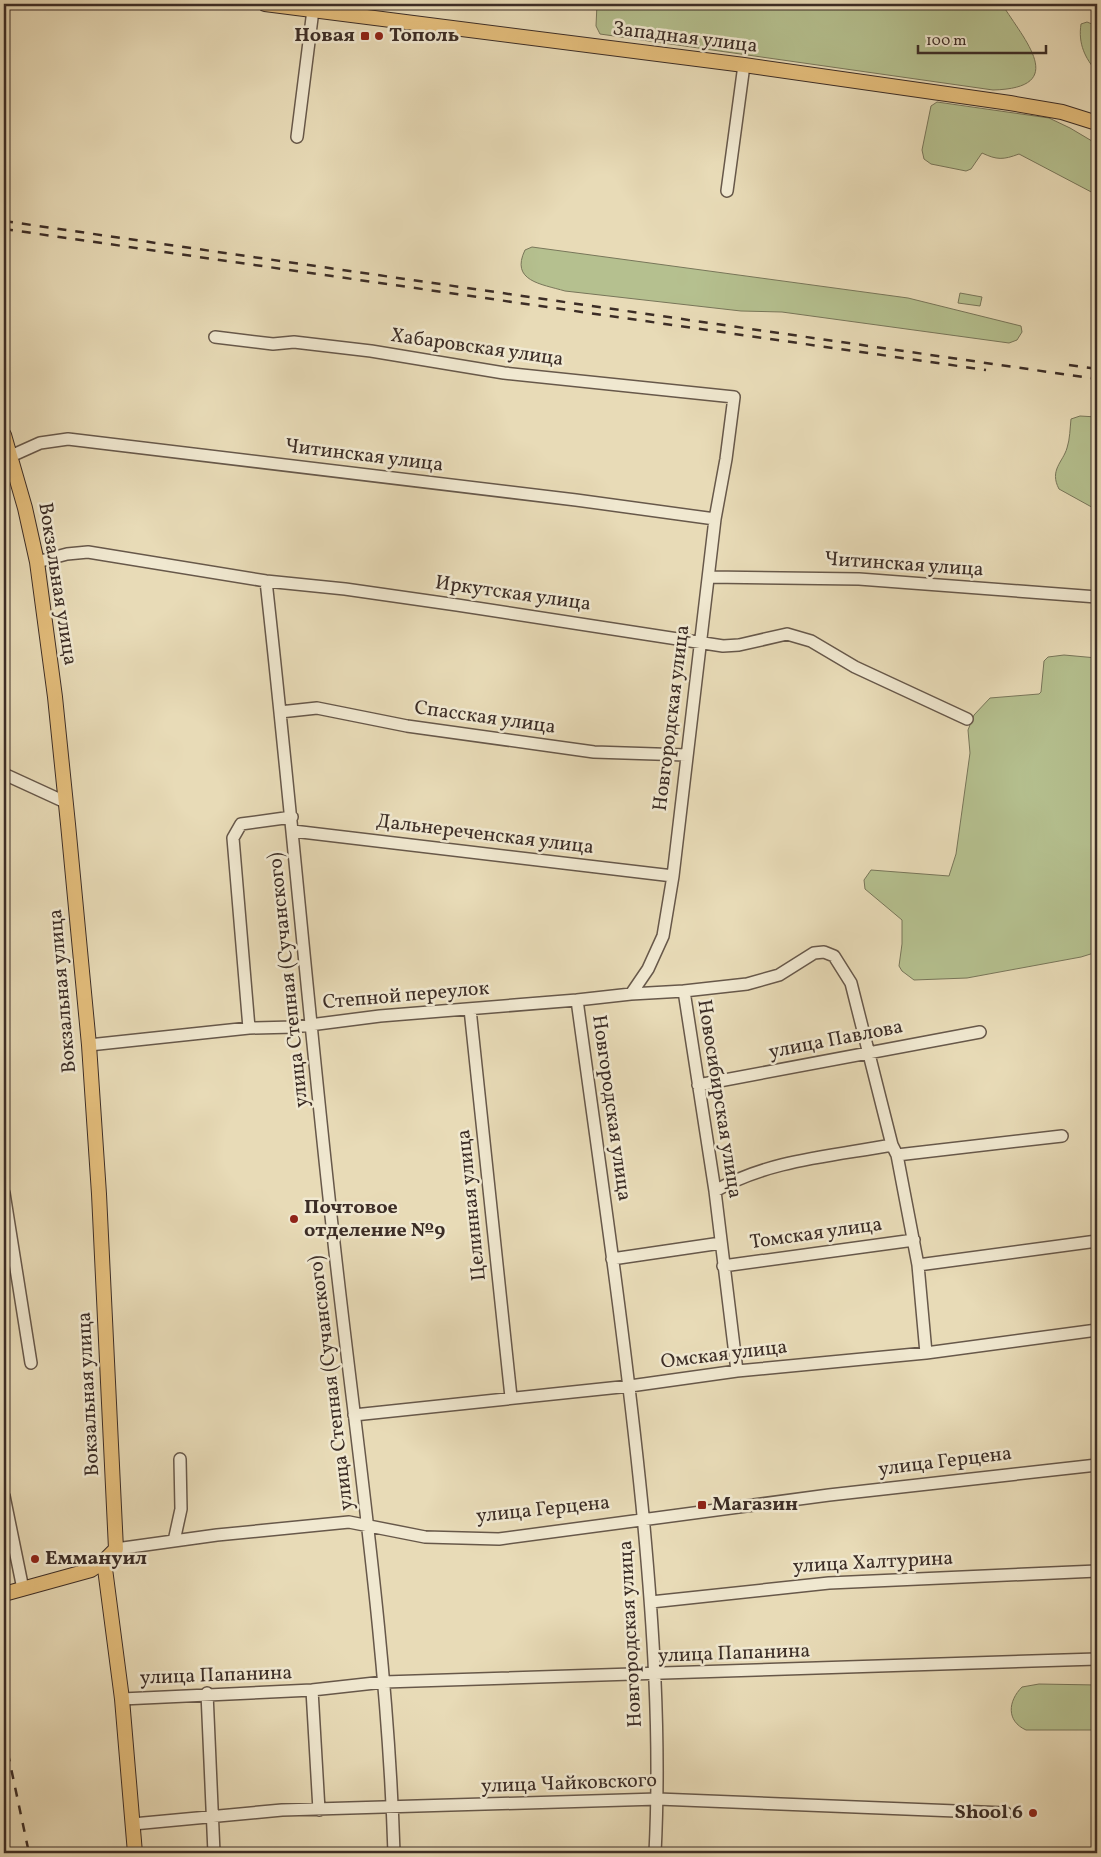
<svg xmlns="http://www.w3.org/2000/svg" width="1101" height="1857" font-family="Vollkorn,serif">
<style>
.green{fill:#b5c08f;stroke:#78765a}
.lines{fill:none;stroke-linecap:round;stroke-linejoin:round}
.stream{stroke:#73827b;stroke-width:2.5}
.minor-casing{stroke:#67584a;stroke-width:14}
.major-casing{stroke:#3c2d26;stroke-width:16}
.minor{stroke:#f0e8d0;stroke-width:11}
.major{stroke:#e4be7c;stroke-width:14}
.rail{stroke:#3c2d26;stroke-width:2.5;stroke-dasharray:9 9;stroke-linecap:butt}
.poi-dot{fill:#8f2418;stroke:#f0e8d0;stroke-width:2}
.labels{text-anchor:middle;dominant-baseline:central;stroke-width:5;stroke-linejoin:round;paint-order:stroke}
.poi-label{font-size:20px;font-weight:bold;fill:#3c2d26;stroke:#f0e8d0;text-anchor:start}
.street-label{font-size:20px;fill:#3c2d26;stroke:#f0e8d0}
</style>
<rect width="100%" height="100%" fill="#e8dbb7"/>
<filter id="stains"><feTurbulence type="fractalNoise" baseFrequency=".004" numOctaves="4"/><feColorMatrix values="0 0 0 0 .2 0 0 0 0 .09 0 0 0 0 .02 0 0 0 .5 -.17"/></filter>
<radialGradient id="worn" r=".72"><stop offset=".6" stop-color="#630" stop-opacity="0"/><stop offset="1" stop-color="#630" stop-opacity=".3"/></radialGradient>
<path class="green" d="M 597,4 L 1002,4 C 1024,40 1070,88 993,90 L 600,34 L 596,26 Z
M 1087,22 L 1097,26 L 1097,72 C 1085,58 1078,44 1081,24 Z
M 937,102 L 1049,118 L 1070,128 L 1097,144 L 1097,195 L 1019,154 C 1003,160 997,160 982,153 L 971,169 L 966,171 L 931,164 L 924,159 L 922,150 L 931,106 Z
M 532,247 L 908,298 L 1021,326 L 1022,332 L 1017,340 L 1009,343 L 782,312 L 741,311 L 565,291 C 541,284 510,281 525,250 Z
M 960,293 L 982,297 L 980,306 L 958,303 Z
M 1080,416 L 1097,417 L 1097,510 L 1059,489 C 1049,470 1063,462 1067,448 C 1070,439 1070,428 1071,419 Z
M 1064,655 L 1097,658 L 1097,952 L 1081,957 L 967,978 L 914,980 L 902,971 L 899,966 L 902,944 L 902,920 L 865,889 L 864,880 L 871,870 L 949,876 L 956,854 L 970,753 L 968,730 L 974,715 L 990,698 L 1039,694 L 1041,692 L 1044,661 L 1048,657 Z
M 1039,1684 L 1097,1685 L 1097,1730 L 1026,1730 C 1006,1721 1008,1701 1022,1687 Z"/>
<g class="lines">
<path class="stream" d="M 4,5 L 5,4"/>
<defs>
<path id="minor" d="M 297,137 L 313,10
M 727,191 L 744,65
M 215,337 L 273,344 L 294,342 L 371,351 L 504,373 L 734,397 L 726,459 L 715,519 L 673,876 L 663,936 L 648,969 L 631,994 L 577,1000 C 600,1168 625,1336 642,1505 C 653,1620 661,1737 655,1853
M 11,456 L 40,443 L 68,439 L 576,500 L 715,519
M 37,562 L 67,554 L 88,552 L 266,581 L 345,589 L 457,605 L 723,646 L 739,645 L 787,634 L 811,641 L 855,667 L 967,719
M 709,577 L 859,579 L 1097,597
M 266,581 C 292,813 311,1046 338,1278 C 360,1469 388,1660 394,1853
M 280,712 L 317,708 L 407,726 L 594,752 L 686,755
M 4,774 L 65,802
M 293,831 L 673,876
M 631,994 L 684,991
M 470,1009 L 511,1397
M 249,1028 L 233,838 L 241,824 L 292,817
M 89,1045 L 249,1028 L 294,1027 L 380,1016 L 577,1000
M 698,1085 L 980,1032
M 897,1155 L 1062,1136
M 715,1191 C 768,1160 832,1156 892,1145
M 4,1193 L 31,1363
M 612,1259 L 721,1243
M 918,1265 L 1097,1241
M 723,1266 L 914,1240
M 737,1371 L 715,1191 L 684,991 L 747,984 L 779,975 L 814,953 L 824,952 L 834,956 L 851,983 L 892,1145 L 897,1155 L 918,1265 L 926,1353
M 354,1415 L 630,1386 L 737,1371 L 926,1353 L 1097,1330
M 4,1496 L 23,1589
M 174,1541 L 181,1509 L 180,1459
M 116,1549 L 217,1535 L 349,1522 L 425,1537 L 499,1539 L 829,1495 L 1097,1465
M 651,1602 L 829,1583 L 1097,1571
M 312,1690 L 319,1810
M 207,1693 L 214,1853
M 122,1699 L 312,1690 L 384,1682 L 1097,1659
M 133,1824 L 282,1810 L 658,1799 L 1006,1813"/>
<path id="major" d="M 265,4 L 744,65 L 1010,103 L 1062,112 L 1097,123
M 4,435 L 25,508 L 37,562 L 55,697 L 68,824 L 89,1045 L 99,1194 L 116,1549 L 104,1561 L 91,1570 L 4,1594
M 104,1561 L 122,1699 L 135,1853"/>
</defs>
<use href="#minor" class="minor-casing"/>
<use href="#major" class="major-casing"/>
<use href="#minor" class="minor"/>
<use href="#major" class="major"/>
<path class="rail" d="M 4,221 L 1097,379
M 4,229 L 986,370
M 1069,365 L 1097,369
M 4,1735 L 29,1853"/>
</g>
<g class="poi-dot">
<rect x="360" y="31" width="10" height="10" rx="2.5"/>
<circle cx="379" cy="36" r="5"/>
<circle cx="294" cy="1219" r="5"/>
<rect x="697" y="1500" width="10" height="10" rx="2.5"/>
<circle cx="35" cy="1559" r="5"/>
<circle cx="1033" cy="1813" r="5"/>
</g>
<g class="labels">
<g class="poi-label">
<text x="355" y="36" text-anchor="end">Новая</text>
<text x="389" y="36">Тополь</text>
<text x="304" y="1208">Почтовое<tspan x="304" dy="23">отделение №9</tspan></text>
<text x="712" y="1505">Магазин</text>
<text x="45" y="1559">Еммануил</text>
<text x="1023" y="1813" text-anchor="end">Shool 6</text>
</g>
<g class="street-label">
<text transform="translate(685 38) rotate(7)">Западная улица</text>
<text transform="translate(477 348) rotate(8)">Хабаровская улица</text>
<text transform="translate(364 456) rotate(7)">Читинская улица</text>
<text transform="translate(904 565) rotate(4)">Читинская улица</text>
<text transform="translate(57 584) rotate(81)">Вокзальная улица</text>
<text transform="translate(513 594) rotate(8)">Иркутская улица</text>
<text transform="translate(485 718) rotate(8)">Спасская улица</text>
<text transform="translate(672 718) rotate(-83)">Новгородская улица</text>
<text transform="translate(485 835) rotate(7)">Дальнереченская улица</text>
<text transform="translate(289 980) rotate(-96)">улица Степная (Сучанского)</text>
<text transform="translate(63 991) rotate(-95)">Вокзальная улица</text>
<text transform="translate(406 996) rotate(-5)">Степной переулок</text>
<text transform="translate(836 1040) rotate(-11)">улица Павлова</text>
<text transform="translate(719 1099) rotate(81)">Новосибирская улица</text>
<text transform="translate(611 1108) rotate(82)">Новгородская улица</text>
<text transform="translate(472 1205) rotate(-96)">Целинная улица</text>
<text transform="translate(816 1234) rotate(-8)">Томская улица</text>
<text transform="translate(724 1355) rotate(-7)">Омская улица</text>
<text transform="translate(332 1383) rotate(-97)">улица Степная (Сучанского)</text>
<text transform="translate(89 1394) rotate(-93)">Вокзальная улица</text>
<text transform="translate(945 1462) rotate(-7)">улица Герцена</text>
<text transform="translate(543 1510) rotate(-6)">улица Герцена</text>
<text transform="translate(873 1563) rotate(-3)">улица Халтурина</text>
<text transform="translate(631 1634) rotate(-93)">Новгородская улица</text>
<text transform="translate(734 1654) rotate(-2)">улица Папанина</text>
<text transform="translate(216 1676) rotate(-2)">улица Папанина</text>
<text transform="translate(569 1784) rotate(-2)">улица Чайковского</text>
</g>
</g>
<rect width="1101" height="1857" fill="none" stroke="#e8dbb7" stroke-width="20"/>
<rect x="5" y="5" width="1091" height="1847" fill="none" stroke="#3c2d26" stroke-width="2.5"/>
<rect x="10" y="10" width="1081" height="1837" fill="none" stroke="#3c2d26"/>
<path d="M918 45v8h128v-8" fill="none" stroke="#3c2d26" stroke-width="2.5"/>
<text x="926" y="45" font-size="15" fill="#3c2d26" stroke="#f0e8d0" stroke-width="4" paint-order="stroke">100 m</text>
<rect width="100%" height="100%" filter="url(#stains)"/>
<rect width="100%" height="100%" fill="url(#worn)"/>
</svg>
